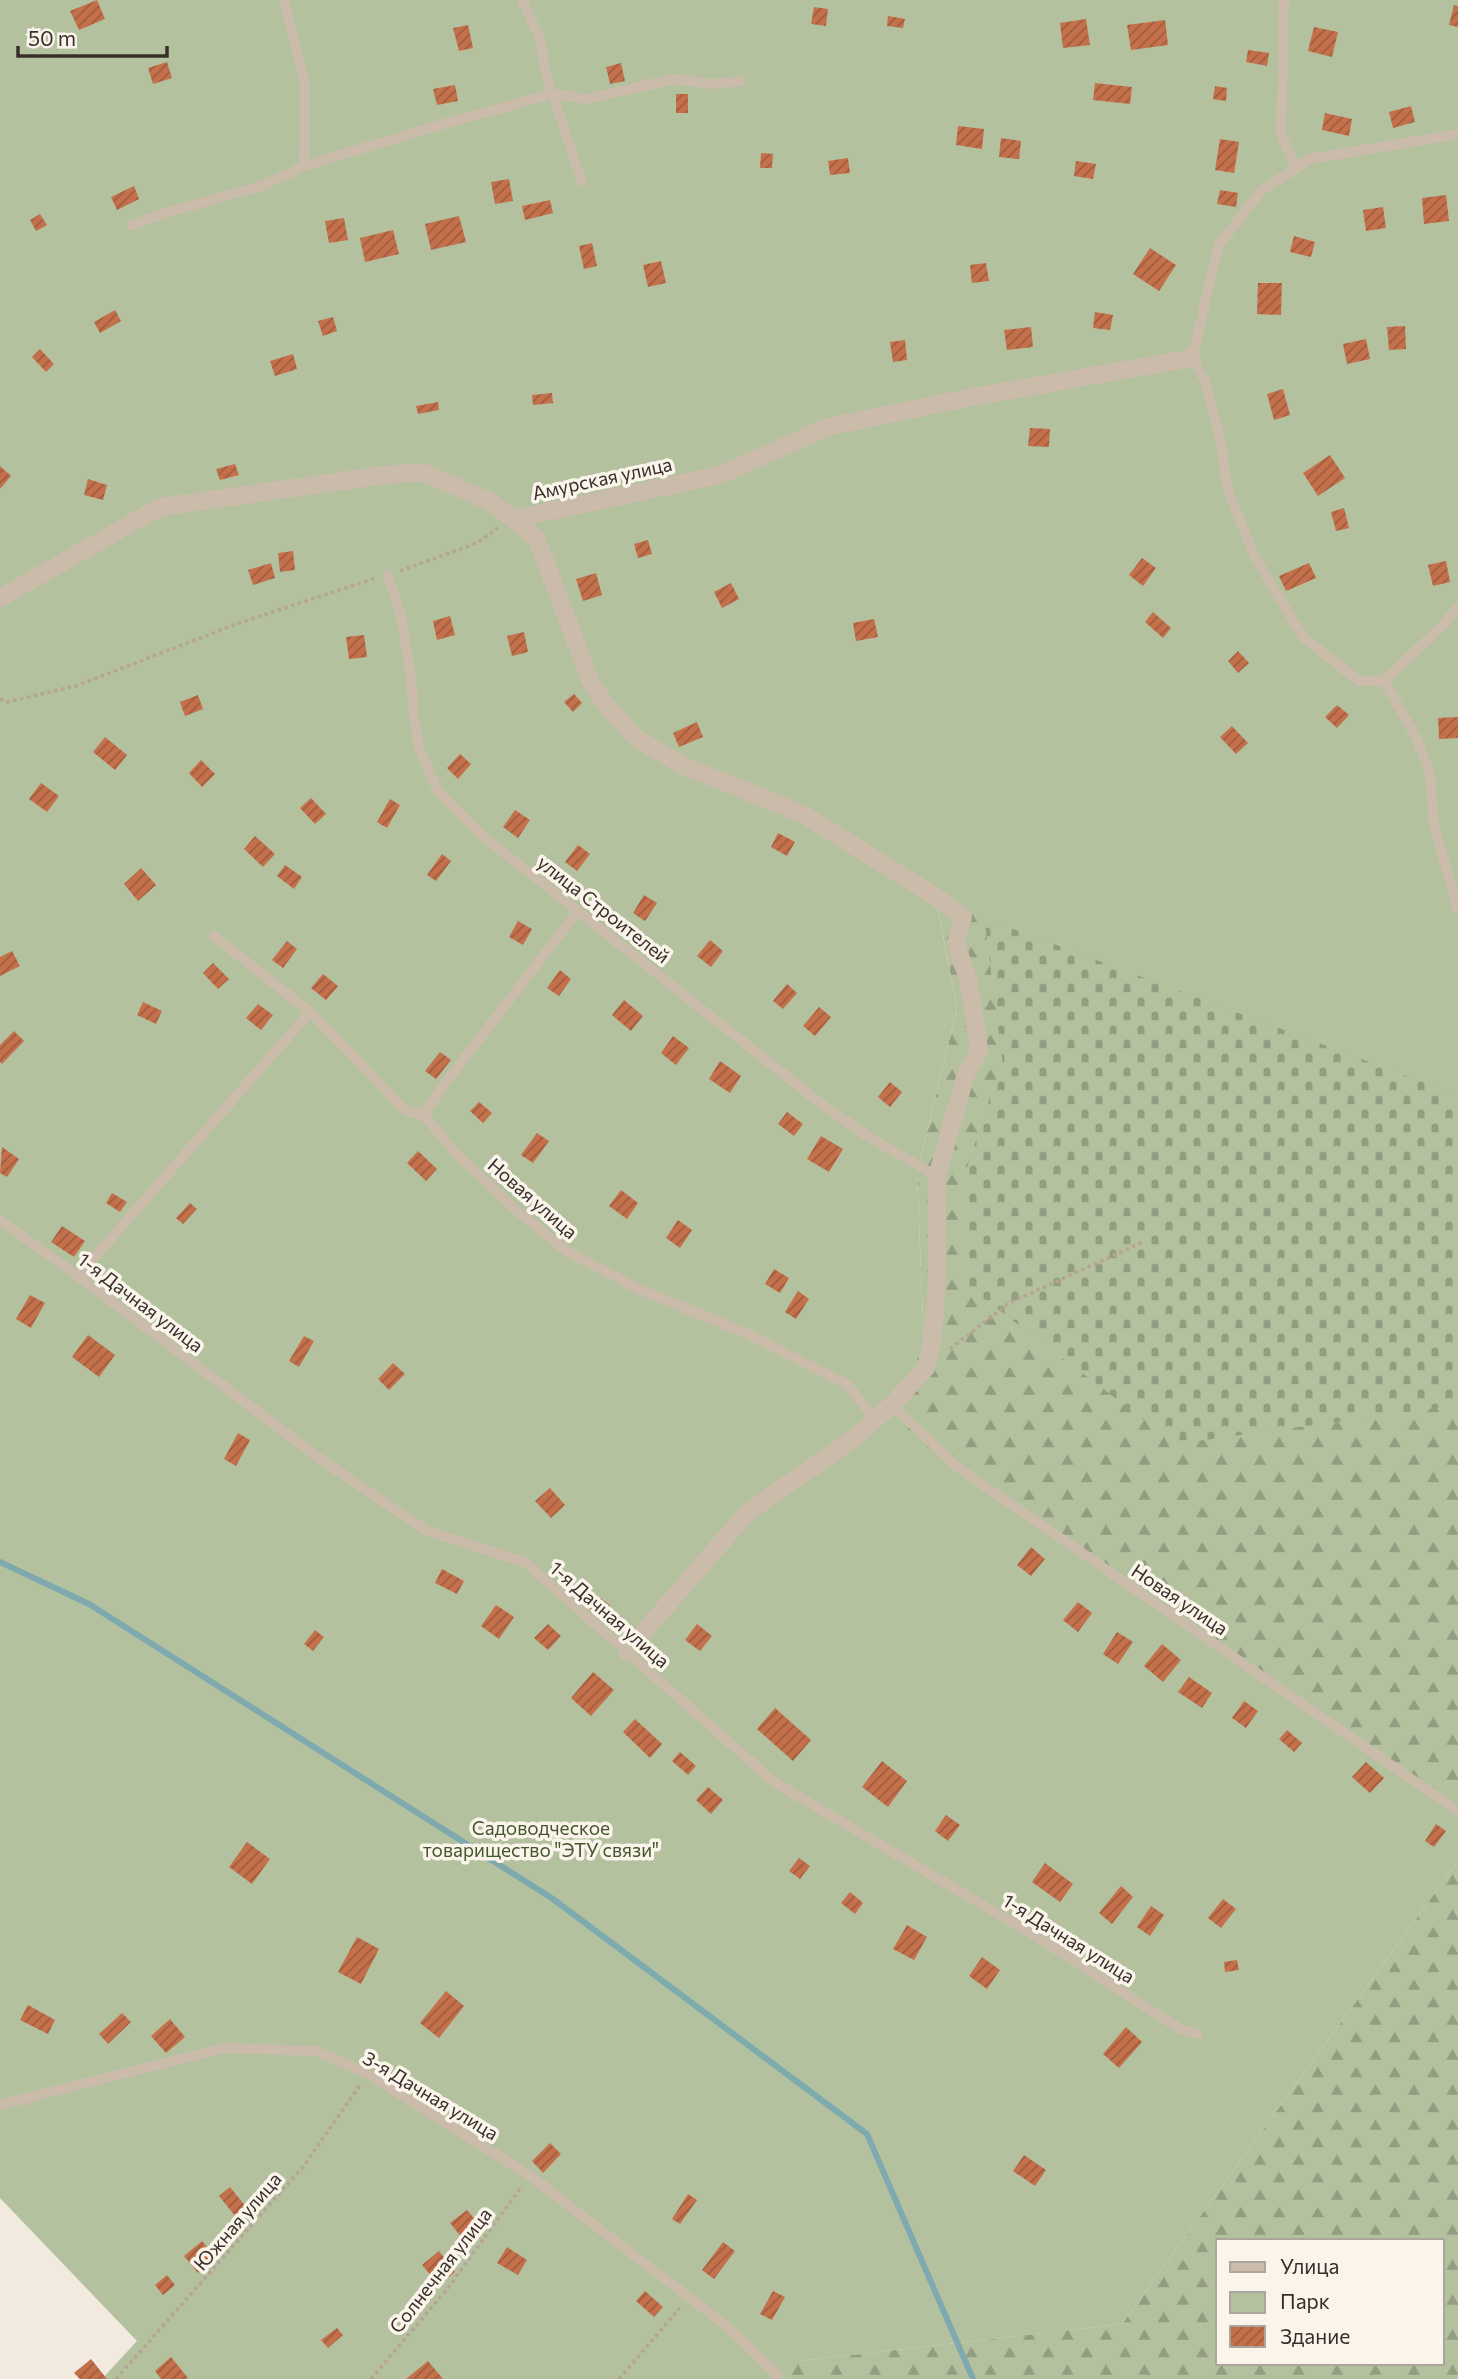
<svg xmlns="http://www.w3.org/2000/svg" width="1458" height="2379" font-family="Commissioner,sans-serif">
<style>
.forest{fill:url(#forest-firs);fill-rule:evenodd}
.cemetery{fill:url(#cemetery-stones)}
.green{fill:#b4c19e}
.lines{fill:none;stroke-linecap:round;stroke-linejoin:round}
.stream{stroke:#7eaaaf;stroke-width:6}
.building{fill:url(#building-hatch)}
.path{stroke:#b6a594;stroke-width:3.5;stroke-dasharray:3.5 3.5;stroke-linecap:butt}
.service{stroke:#cbbbaa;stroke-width:10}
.minor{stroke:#cbbbaa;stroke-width:18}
.labels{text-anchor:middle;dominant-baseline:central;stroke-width:7;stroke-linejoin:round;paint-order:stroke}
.street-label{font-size:19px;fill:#382f2a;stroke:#faf4eb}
.park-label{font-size:19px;fill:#45562e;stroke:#faf4eb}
</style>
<defs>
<pattern id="forest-firs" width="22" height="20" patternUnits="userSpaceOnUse" patternTransform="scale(1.75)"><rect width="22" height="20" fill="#b4c19e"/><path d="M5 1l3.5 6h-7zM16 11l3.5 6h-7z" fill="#939d81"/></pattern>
<pattern id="cemetery-stones" width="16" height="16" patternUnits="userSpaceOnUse" patternTransform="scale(1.75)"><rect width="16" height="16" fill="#b4c19e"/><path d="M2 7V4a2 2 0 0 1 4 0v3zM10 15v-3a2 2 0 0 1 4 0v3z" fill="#939d81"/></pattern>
<pattern id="building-hatch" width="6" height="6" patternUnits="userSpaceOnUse" patternTransform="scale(1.75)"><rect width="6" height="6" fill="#c4704b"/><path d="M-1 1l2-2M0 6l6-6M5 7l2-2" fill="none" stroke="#a05c3f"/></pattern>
</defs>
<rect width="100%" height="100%" fill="#f2eade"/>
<path class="forest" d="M 1458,853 L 1458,1810 L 887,1423 L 924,1344 L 917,1173 L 957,1008 L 936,899 Z
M 1458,1861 L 1458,2379 L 785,2379 L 798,2361 L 1122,2324 ZM 1218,2241 L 1442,2241 L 1442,2363 L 1218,2363 Z"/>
<path class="cemetery" d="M 984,916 L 1458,980 L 1458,1405 L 1176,1444 L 963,1283 L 964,1177 L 996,1079 L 1004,1074 Z"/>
<path class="green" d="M 0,0 L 1458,0 L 1458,1095 L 936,900 L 957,1008 L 917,1173 L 924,1344 L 888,1423 L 1458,1810 L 1458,1861 L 1122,2324 L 799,2361 L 785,2379 L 102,2379 L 137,2341 L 0,2198 Z"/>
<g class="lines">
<path class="stream" d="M 0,1562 L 89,1604 L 553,1899 L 867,2134 L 973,2379"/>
</g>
<path class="building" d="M 97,0 L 105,19 L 79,30 L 70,11 Z
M 1454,5 L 1458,6 L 1458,27 L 1449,25 Z
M 814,7 L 828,9 L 826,26 L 811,24 Z
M 888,16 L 905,19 L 903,28 L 887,26 Z
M 1086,19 L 1090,45 L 1063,48 L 1060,23 Z
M 1165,20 L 1168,45 L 1131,50 L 1127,25 Z
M 468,25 L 473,48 L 459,51 L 453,28 Z
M 1314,27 L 1338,32 L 1332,57 L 1308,51 Z
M 1248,50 L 1269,53 L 1267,66 L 1246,62 Z
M 167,62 L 172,78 L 153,84 L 148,68 Z
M 621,63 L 625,81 L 610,84 L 606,67 Z
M 1095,83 L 1132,87 L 1130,104 L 1093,100 Z
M 455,85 L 458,101 L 437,105 L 433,89 Z
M 1215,86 L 1227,88 L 1226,101 L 1213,99 Z
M 676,94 L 688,94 L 688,113 L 676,113 Z
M 1411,106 L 1415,122 L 1393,128 L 1389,112 Z
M 1325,113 L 1352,119 L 1349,136 L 1322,130 Z
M 958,126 L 984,129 L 982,149 L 956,145 Z
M 1001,138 L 1021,141 L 1019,159 L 999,157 Z
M 1220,139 L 1239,142 L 1234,173 L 1215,170 Z
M 761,153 L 773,154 L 772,168 L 760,168 Z
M 848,158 L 850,173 L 830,175 L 828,161 Z
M 1076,161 L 1096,164 L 1093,179 L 1074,176 Z
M 509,179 L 513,201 L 495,204 L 491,182 Z
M 134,186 L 139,199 L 117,210 L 111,197 Z
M 1220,190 L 1238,193 L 1236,207 L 1217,204 Z
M 1446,195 L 1449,221 L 1424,224 L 1422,198 Z
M 550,200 L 553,213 L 525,220 L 522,206 Z
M 1383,207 L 1386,228 L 1366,231 L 1363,210 Z
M 40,214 L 47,225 L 36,231 L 30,220 Z
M 459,216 L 466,242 L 431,250 L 425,224 Z
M 344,218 L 348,240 L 329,243 L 325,221 Z
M 393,230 L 399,254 L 365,262 L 360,238 Z
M 1294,236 L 1315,242 L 1311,257 L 1290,252 Z
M 592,243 L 597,266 L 584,269 L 579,246 Z
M 1150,248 L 1176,265 L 1159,291 L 1133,274 Z
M 661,261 L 666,283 L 648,287 L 643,265 Z
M 986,263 L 989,281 L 972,283 L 970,265 Z
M 1258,283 L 1282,283 L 1281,315 L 1257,314 Z
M 115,310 L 121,321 L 100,333 L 94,322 Z
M 1095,312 L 1113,315 L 1110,330 L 1093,328 Z
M 333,317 L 337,331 L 323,336 L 318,321 Z
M 1405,326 L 1406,349 L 1389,350 L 1387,327 Z
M 1031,327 L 1033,347 L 1007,350 L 1004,330 Z
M 1366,339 L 1370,359 L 1347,364 L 1343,344 Z
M 905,340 L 907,360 L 893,362 L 890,342 Z
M 40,349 L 54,364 L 46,372 L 32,357 Z
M 293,354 L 297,369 L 275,376 L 270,361 Z
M 1283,389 L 1290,415 L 1274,420 L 1267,394 Z
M 552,393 L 553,403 L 533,405 L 532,395 Z
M 438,402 L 439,410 L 418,414 L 416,406 Z
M 1030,428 L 1050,429 L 1049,447 L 1028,446 Z
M 1330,455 L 1345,478 L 1318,496 L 1303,473 Z
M 235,464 L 239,475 L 220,480 L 216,469 Z
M 0,466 L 11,476 L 0,489 Z
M 88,479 L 107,485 L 103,500 L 84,495 Z
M 1344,508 L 1349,528 L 1336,531 L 1331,512 Z
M 648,540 L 652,554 L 638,558 L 634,544 Z
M 293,551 L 295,570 L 280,572 L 278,553 Z
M 1142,558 L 1156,568 L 1143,586 L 1129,575 Z
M 1446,561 L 1450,582 L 1433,586 L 1428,565 Z
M 271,563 L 275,578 L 253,585 L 248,570 Z
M 1309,563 L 1316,578 L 1286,591 L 1279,576 Z
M 596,573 L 602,595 L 583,601 L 576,579 Z
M 731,583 L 739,599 L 722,608 L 714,592 Z
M 1153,612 L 1171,628 L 1163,638 L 1145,622 Z
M 450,616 L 455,635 L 437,640 L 433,621 Z
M 874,619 L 878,637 L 856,641 L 853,623 Z
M 524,632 L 528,652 L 512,656 L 507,636 Z
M 364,635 L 367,657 L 349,659 L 346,637 Z
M 1238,651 L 1249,663 L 1238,673 L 1228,661 Z
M 574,694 L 582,703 L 573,712 L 564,702 Z
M 198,695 L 203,709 L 185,716 L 180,702 Z
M 1337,705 L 1349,715 L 1337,728 L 1325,717 Z
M 1458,717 L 1458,738 L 1439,739 L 1438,718 Z
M 697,722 L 703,737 L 679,747 L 673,733 Z
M 1232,726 L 1248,743 L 1236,754 L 1220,737 Z
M 105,737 L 127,755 L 115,770 L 93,752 Z
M 460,754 L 471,764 L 458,779 L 447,768 Z
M 201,760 L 215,774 L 202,787 L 189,773 Z
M 41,783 L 59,796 L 47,812 L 29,799 Z
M 311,798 L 326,814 L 315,824 L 300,808 Z
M 390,799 L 400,805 L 387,828 L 377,822 Z
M 515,810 L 530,820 L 518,838 L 503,827 Z
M 778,833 L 795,842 L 787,856 L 771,847 Z
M 255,836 L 275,854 L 263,867 L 244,849 Z
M 578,845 L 590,854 L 577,871 L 565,862 Z
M 442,854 L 451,861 L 436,881 L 427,875 Z
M 285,865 L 302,877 L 294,889 L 277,876 Z
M 141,868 L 156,885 L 138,901 L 124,884 Z
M 644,895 L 657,903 L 645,921 L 633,913 Z
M 518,921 L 532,929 L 523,945 L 509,937 Z
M 710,940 L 723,951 L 711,967 L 697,956 Z
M 287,941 L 297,949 L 283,968 L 272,960 Z
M 12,951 L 20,966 L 0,976 L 0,957 Z
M 213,963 L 229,979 L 218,989 L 203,973 Z
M 560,970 L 571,979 L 559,996 L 547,988 Z
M 323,974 L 338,986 L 326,1000 L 311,988 Z
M 787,984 L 797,993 L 783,1009 L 773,1001 Z
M 624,1000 L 643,1016 L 631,1031 L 612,1015 Z
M 143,1002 L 162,1011 L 156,1024 L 137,1015 Z
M 258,1004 L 273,1015 L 261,1030 L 246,1018 Z
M 819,1007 L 831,1017 L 815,1036 L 803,1026 Z
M 14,1031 L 24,1041 L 2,1064 L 0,1062 L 0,1045 Z
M 673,1036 L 689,1048 L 676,1065 L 661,1053 Z
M 440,1052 L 451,1060 L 436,1079 L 425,1071 Z
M 720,1061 L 741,1076 L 730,1093 L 709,1079 Z
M 890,1082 L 902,1092 L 890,1107 L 878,1097 Z
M 479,1102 L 492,1113 L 483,1123 L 470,1111 Z
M 787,1112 L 803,1124 L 794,1136 L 778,1124 Z
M 537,1133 L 549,1141 L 533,1163 L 521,1155 Z
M 821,1136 L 843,1149 L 829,1172 L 807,1159 Z
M 2,1147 L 19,1159 L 7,1177 L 0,1173 Z
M 418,1151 L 437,1169 L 426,1181 L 407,1163 Z
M 621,1190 L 638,1203 L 627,1219 L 609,1206 Z
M 112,1193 L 127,1202 L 120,1212 L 106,1203 Z
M 190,1203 L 197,1209 L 183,1224 L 176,1218 Z
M 678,1220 L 692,1230 L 680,1248 L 666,1238 Z
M 62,1226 L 85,1241 L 74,1257 L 51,1242 Z
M 774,1269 L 789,1278 L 780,1293 L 765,1284 Z
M 798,1291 L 809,1299 L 796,1319 L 785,1312 Z
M 30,1295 L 45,1303 L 31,1328 L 16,1319 Z
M 88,1335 L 115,1355 L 99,1377 L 72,1357 Z
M 304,1336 L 314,1341 L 299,1367 L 289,1361 Z
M 393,1363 L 405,1374 L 389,1390 L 378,1379 Z
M 238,1433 L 250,1440 L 236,1466 L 224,1459 Z
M 550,1488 L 565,1505 L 551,1518 L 535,1501 Z
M 1031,1547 L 1045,1559 L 1031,1576 L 1017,1565 Z
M 442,1569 L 464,1581 L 457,1594 L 435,1583 Z
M 594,1594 L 610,1605 L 603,1617 L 586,1606 Z
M 1078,1602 L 1092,1613 L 1078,1632 L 1063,1620 Z
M 496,1605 L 514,1617 L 499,1639 L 481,1626 Z
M 548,1624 L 561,1636 L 548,1650 L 534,1638 Z
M 697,1624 L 712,1636 L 700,1651 L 685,1640 Z
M 315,1630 L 324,1637 L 313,1651 L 304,1644 Z
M 1117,1632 L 1133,1642 L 1118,1664 L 1103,1654 Z
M 1162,1644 L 1181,1660 L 1163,1682 L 1144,1666 Z
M 593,1672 L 614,1690 L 591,1716 L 571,1698 Z
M 1189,1677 L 1212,1693 L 1202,1708 L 1178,1692 Z
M 1244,1701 L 1258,1711 L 1246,1728 L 1232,1718 Z
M 775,1708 L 811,1740 L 793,1761 L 757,1729 Z
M 635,1719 L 662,1744 L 650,1758 L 623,1732 Z
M 1287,1730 L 1302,1743 L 1294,1752 L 1279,1739 Z
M 680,1752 L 696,1766 L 688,1775 L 672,1761 Z
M 882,1761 L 907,1781 L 888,1807 L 862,1787 Z
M 1366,1762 L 1384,1778 L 1370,1793 L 1352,1777 Z
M 708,1787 L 723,1800 L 711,1814 L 696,1800 Z
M 946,1815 L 960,1825 L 948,1841 L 935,1831 Z
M 1436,1824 L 1446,1831 L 1434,1847 L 1425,1841 Z
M 247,1842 L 270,1859 L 252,1884 L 229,1867 Z
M 799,1858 L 810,1866 L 800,1879 L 789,1871 Z
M 1045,1863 L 1073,1884 L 1060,1902 L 1032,1882 Z
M 1121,1886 L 1133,1897 L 1112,1924 L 1099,1913 Z
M 850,1892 L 863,1903 L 855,1914 L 841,1903 Z
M 1223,1899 L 1236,1909 L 1221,1928 L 1208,1918 Z
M 1151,1906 L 1164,1915 L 1150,1936 L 1137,1927 Z
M 907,1925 L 927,1937 L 914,1960 L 893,1949 Z
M 357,1937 L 379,1949 L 361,1984 L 338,1972 Z
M 982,1957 L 1000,1970 L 987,1989 L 969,1976 Z
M 1237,1960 L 1239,1970 L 1225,1972 L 1224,1962 Z
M 446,1991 L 464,2006 L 439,2038 L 420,2023 Z
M 28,2005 L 55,2020 L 48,2034 L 20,2020 Z
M 122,2013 L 131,2022 L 108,2044 L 99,2034 Z
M 170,2019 L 185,2037 L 166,2053 L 151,2036 Z
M 1126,2027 L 1142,2042 L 1119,2068 L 1103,2054 Z
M 550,2143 L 561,2154 L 543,2173 L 532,2161 Z
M 1024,2155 L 1046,2170 L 1035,2186 L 1013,2171 Z
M 230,2187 L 247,2208 L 236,2217 L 219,2196 Z
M 688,2194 L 697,2200 L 680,2224 L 672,2219 Z
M 467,2210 L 484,2230 L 467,2244 L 450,2223 Z
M 202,2241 L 216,2258 L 198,2273 L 184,2256 Z
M 723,2242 L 735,2251 L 714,2279 L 702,2270 Z
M 507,2247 L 527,2260 L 518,2275 L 497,2263 Z
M 439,2251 L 455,2272 L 439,2285 L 422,2265 Z
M 167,2275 L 175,2285 L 163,2295 L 155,2285 Z
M 645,2291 L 663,2307 L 654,2317 L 636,2301 Z
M 773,2291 L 785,2297 L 772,2320 L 760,2314 Z
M 337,2328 L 343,2335 L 328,2348 L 321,2340 Z
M 171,2357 L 188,2378 L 186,2379 L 161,2379 L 155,2371 Z
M 91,2359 L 107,2379 L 80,2379 L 74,2373 Z
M 428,2361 L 443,2379 L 406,2379 Z"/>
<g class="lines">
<path class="path" d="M 400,571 L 477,543 L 498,528
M 0,699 L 7,702 L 76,686 L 239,623 L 376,578
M 950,1349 L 1009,1303 L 1143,1242
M 116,2379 L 303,2167 L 360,2085
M 371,2379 L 448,2288 L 522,2186
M 619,2379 L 680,2308"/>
<path class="service" d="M 284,0 L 305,85 L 304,166
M 522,0 L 541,41 L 545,71 L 581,181
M 1284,0 L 1281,134 L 1296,169
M 132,225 L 172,211 L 261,186 L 304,166 L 437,126 L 552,94 L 587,99 L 675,79 L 711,84 L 740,81
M 388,575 L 401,616 L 411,677 L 414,717 L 419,748 L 438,791 L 484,837 L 828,1109 L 872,1139 L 937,1176
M 1384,681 L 1359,681 L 1303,637 L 1255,557 L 1228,491 L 1220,437 L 1205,381 L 1192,358 L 1219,245 L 1261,191 L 1310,159 L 1458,134
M 1384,681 L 1416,737 L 1430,774 L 1434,824 L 1458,911
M 1384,681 L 1443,625 L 1458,607
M 214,936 L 310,1012 L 406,1111 L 424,1115 L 453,1150 L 511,1206 L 568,1252 L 641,1290 L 746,1333 L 848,1385 L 875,1419
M 424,1115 L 446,1082 L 578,911
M 0,1220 L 78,1276 L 319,1458 L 427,1531 L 525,1562 L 774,1782 L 1037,1937 L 1180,2029 L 1198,2034
M 78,1276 L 310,1012
M 892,1405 L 957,1467 L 1458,1811
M 0,2105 L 225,2048 L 316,2051 L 368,2074 L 529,2175 L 724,2324 L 778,2375"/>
<path class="minor" d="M 513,519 L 537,539 L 590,680 L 606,705 L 636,738 L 684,766 L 803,814 L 936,897 L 963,917 L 956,943 L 969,982 L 979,1050 L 966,1074 L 937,1176 L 937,1283 L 932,1344 L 926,1368 L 892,1405 L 853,1439 L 748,1512 L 627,1651
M 0,598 L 160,507 L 384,475 L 422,472 L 489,501 L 513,519 L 720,475 L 828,427 L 967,398 L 1192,358"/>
</g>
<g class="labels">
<g class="street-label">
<text transform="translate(602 478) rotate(-12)">Амурская улица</text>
<text transform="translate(604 909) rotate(38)">улица Строителей</text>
<text transform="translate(533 1198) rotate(41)">Новая улица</text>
<text transform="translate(141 1302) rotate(37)">1-я Дачная улица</text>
<text transform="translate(1180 1599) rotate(34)">Новая улица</text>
<text transform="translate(610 1614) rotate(41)">1-я Дачная улица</text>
<text transform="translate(1069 1938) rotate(32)">1-я Дачная улица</text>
<text transform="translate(431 2095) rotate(31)">3-я Дачная улица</text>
<text transform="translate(237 2221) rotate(-49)">Южная улица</text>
<text transform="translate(440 2270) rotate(-52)">Солнечная улица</text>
</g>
<g class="park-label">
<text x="541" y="1827">Садоводческое<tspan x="541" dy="22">товарищество "ЭТУ связи"</tspan></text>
</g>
</g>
<rect x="1216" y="2239" width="228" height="126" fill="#faf4eb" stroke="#aca59e" stroke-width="2"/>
<rect x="1230" y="2262" width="35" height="10" fill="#cbbbaa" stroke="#aca59e" stroke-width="2"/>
<text x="1280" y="2274" font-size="21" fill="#382f2a">Улица</text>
<rect x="1230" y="2292" width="35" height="21" fill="#b4c19e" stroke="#aca59e" stroke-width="2"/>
<text x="1280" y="2309" font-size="21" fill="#382f2a">Парк</text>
<rect x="1230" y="2326" width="35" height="21" fill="url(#building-hatch)" stroke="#aca59e" stroke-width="2"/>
<text x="1280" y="2344" font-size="21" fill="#382f2a">Здание</text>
<path d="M18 46v10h149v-10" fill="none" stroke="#382f2a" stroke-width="3.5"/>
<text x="28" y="46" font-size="21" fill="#382f2a" stroke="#faf4eb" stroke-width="5" paint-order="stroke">50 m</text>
</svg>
